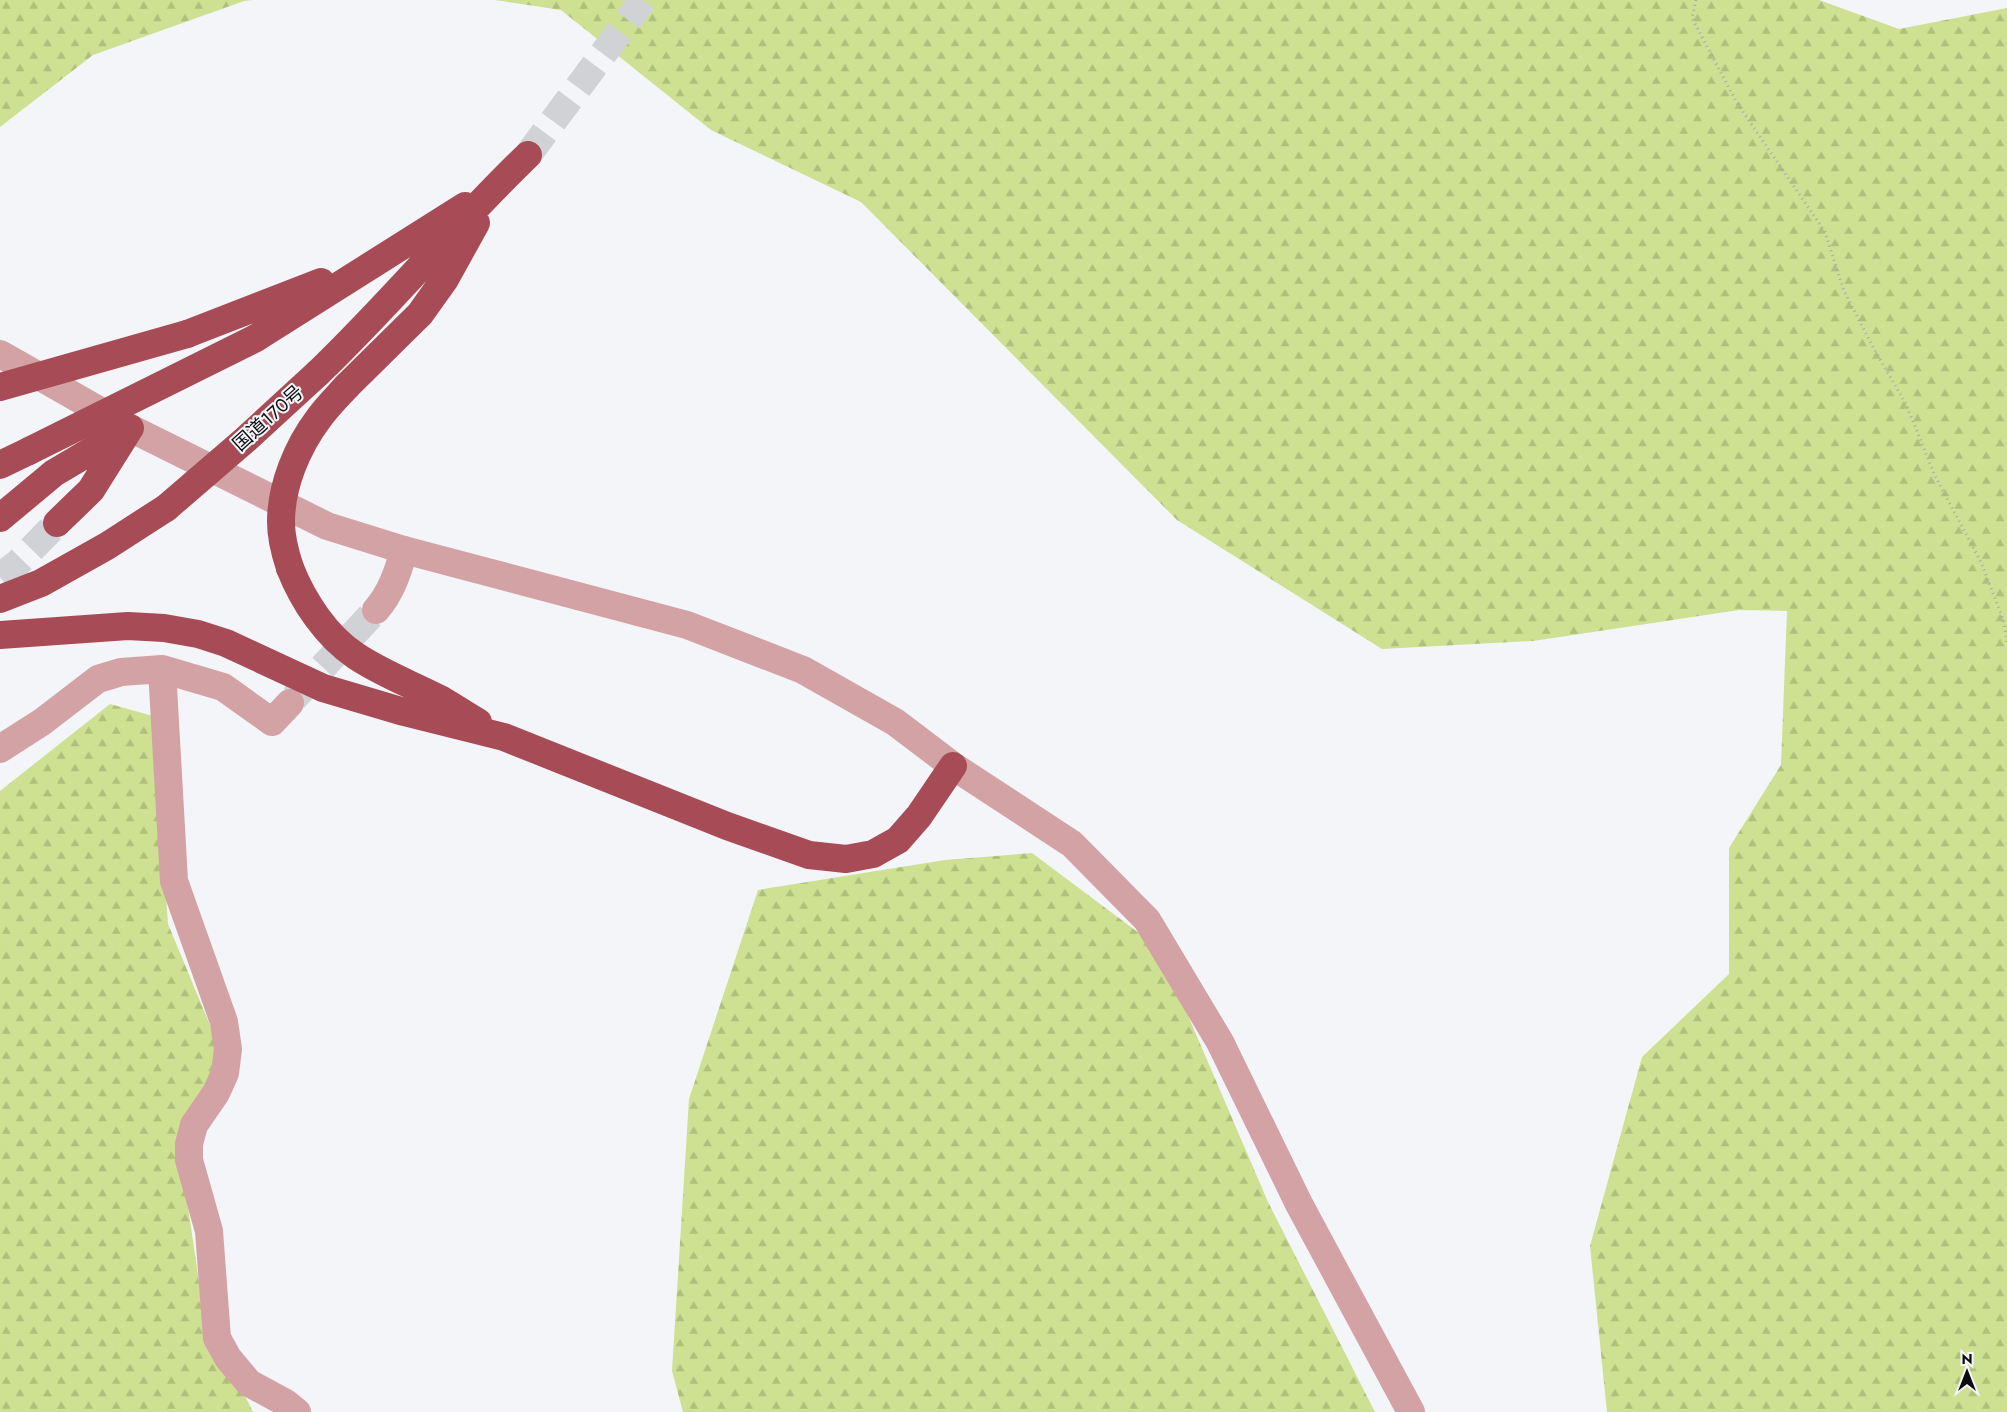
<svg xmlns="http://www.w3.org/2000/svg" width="2007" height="1412" font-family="Jost,'Noto Sans JP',sans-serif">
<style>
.forest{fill:url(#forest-firs)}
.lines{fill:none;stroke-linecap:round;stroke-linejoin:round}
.minor-tunnel{stroke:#d0d2d6;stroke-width:28;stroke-dasharray:28 14;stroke-linecap:butt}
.trunk-tunnel{stroke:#d0d2d6;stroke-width:28;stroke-dasharray:28 14;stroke-linecap:butt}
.path{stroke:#a8a9ac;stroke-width:3;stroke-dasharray:1 4;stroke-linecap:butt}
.minor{stroke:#d3a2a4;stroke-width:28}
.tertiary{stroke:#d3a2a4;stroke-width:28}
.trunk{stroke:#a74c56;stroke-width:28}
.trunk-bridge{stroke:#a74c56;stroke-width:28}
.labels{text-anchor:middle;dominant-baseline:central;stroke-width:4;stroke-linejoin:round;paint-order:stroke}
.street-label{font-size:19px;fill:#0c0d0e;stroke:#f3f5f9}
</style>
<defs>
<pattern id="forest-firs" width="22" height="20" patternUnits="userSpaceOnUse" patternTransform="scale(1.25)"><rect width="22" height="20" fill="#cee091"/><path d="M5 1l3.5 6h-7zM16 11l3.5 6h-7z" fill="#b0bf7c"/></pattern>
</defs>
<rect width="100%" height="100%" fill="#f3f5f9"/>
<path class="forest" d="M 0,0 L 253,0 L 244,1 L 93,55 L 0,127 Z
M 495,0 L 1819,0 L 1899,29 L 2007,8 L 2007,1412 L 1607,1412 L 1590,1246 L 1642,1057 L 1729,974 L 1729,848 L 1781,765 L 1787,611 L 1739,610 L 1533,641 L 1382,649 L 1177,520 L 861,202 L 711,130 L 561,10 Z
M 110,704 L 153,716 L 168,924 L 229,1071 L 185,1186 L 207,1337 L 241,1388 L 253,1412 L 0,1412 L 0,791 Z
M 1032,853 L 1159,948 L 1268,1202 L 1375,1412 L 683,1412 L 672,1371 L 689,1099 L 758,890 L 945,860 Z"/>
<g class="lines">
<path class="minor-tunnel" d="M 294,698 L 376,610"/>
<path class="trunk-tunnel" d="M 528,155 L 643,0
M 0,577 L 18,563 L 57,523"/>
<path class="path" d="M 1696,0 L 1692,18 L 1737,103 L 1825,232 L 1844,291 L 1874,349 L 1906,404 L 1935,476 L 1981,562 L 2004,622 L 2007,642"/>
<path class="minor" d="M 376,610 C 391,593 398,572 404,550
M 162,669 L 174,881 L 224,1022 L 228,1049 L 225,1073 L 216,1093 L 194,1125 L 189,1144 L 189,1160 L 209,1231 L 217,1338 L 228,1358 L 249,1383 L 286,1403 L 297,1412
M 0,749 L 42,722 L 98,679 L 121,672 L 162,669 L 223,687 L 272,722 L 290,703"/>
<path class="tertiary" d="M 0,354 L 130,428 L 327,526 L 404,550 L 687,625 L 803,670 L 895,722 L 953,766 L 1072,844 L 1147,920 L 1220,1042 L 1299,1204 L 1411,1412"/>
<path class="trunk" d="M 187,334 L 321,282
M 256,338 L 465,206
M 318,373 C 391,303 455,225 528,155
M 347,386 L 420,314 L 445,279 L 476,223
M 0,465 L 29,451
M 0,518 L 54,473 L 130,428
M 57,523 L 91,490 L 128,431
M 290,568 C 303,601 326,636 356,656 C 383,674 413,685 442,700 C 454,707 466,715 478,722
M 0,599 L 41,583 L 107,546 L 166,508
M 0,635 L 128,626 L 164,628 L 198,634 L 226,643 L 323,688 L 404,712 L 504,737 L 727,826 L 809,855 L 846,859 L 873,854 L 898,840 L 919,816 L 953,766"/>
<path class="trunk-bridge" d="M 0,387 L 187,334
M 29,451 L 256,338
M 166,508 L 245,440 L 318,373
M 290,568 C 285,553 281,538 281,522 C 281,486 297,447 319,418 C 327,407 337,397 347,386"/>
</g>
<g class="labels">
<g class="street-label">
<text transform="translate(268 418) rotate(-42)">国道170号</text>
</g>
</g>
<g transform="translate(1967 1372)" stroke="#f3f5f9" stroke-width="4" paint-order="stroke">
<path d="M0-4L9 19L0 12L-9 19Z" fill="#0c0d0e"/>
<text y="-8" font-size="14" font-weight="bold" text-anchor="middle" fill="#0c0d0e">N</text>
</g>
</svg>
